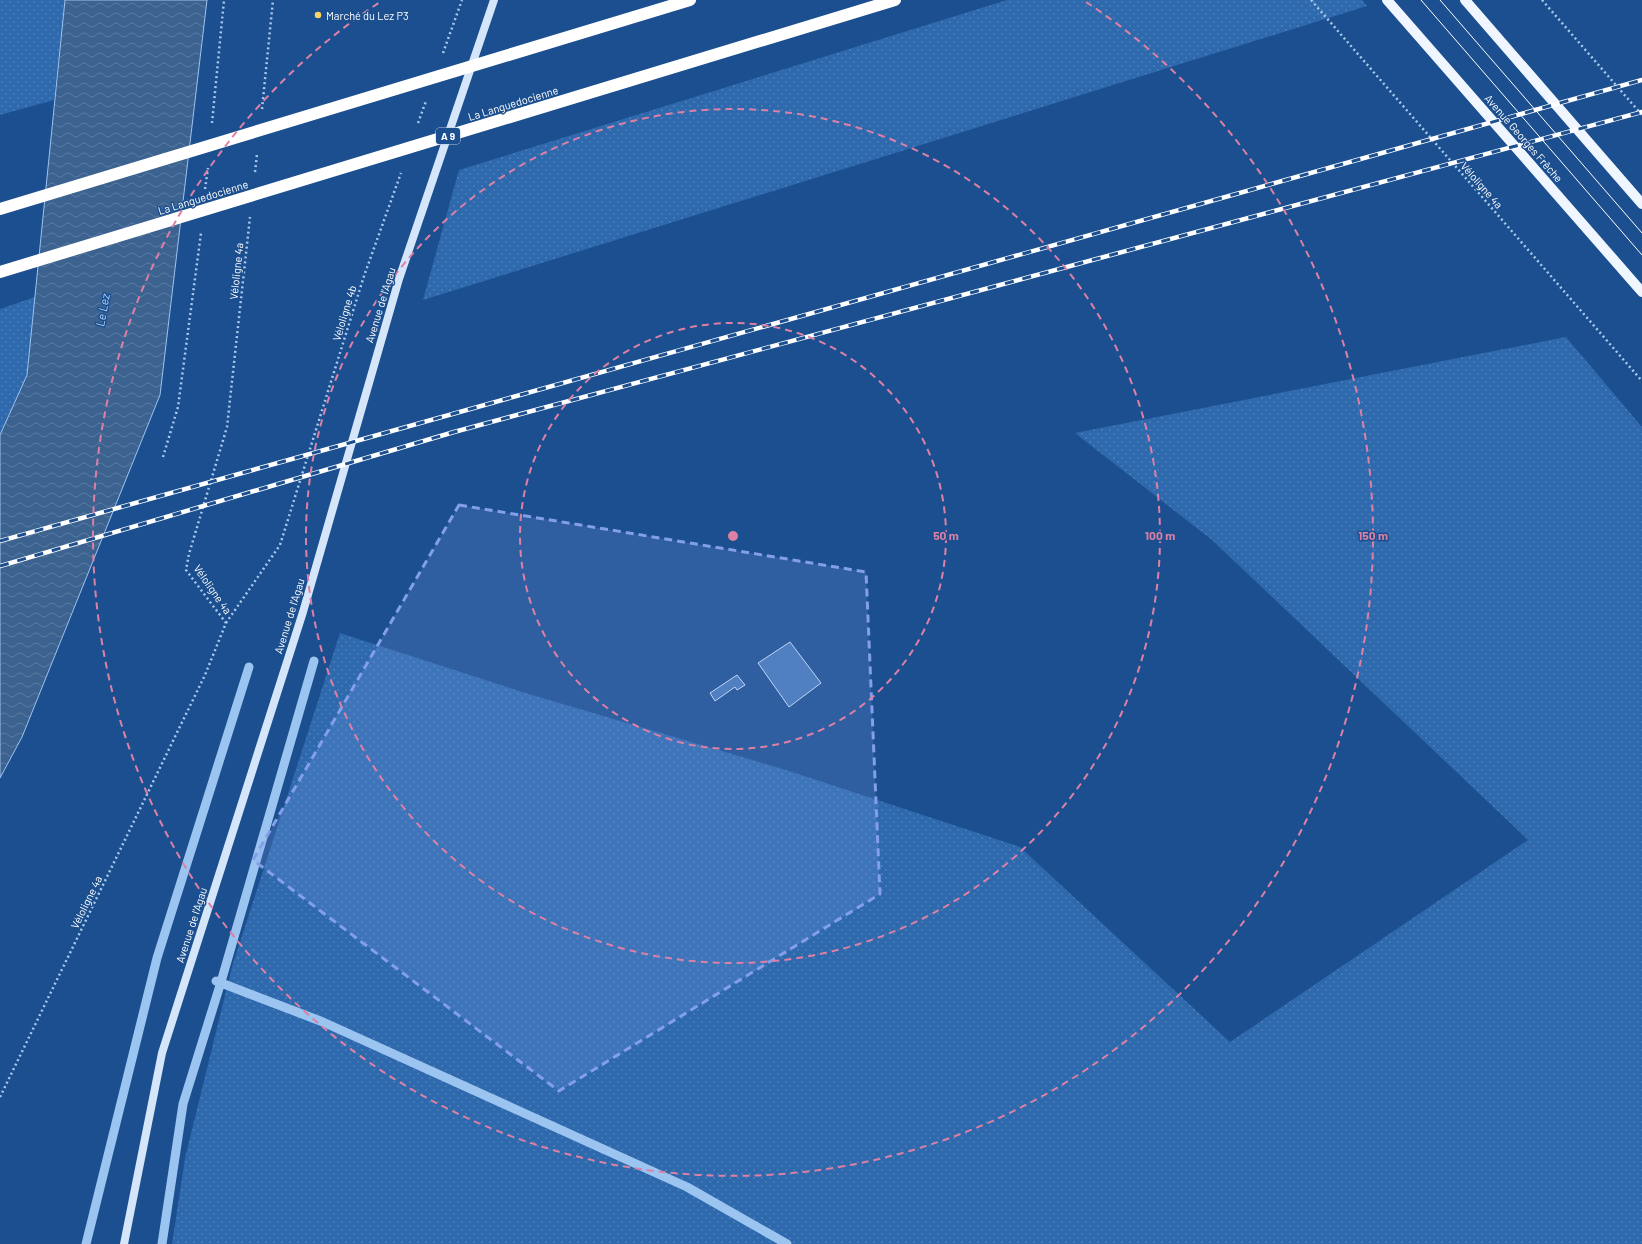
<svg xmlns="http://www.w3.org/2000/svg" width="1642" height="1244" font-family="Barlow,sans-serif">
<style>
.green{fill:url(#green-dots)}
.water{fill:url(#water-waves);stroke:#9cc4f0}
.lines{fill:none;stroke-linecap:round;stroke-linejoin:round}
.stream{stroke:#9cc4f0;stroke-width:9}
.building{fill:#4478b7;stroke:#cfe3fa}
.path{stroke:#a9c9ee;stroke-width:2.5;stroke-dasharray:2 3;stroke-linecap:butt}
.secondary{stroke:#d6e6fa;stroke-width:8}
.primary{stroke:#f0f6ff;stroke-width:10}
.highway{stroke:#fff;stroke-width:12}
.tram{stroke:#fff;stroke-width:1}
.rail-casing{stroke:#fff;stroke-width:4.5}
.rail{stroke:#1b4f8f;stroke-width:3;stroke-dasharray:9;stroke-linecap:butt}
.marked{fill:#839eea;fill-opacity:0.2;stroke:#839eea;stroke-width:3;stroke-dasharray:8 5;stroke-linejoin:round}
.ring{fill:none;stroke:#dd80a5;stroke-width:2;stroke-dasharray:7 5}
.poi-dot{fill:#ffd166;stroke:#1b4f8f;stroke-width:1.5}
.labels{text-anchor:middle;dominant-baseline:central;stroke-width:3;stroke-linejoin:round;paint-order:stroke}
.shield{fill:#1b4f8f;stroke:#bbcadd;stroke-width:1}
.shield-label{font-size:10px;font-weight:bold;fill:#fff}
.poi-label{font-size:11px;fill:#fff;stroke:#1b4f8f;text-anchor:start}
.street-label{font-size:11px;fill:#fff;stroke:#1b4f8f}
.water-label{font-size:12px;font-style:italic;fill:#b5d3f5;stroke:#1b4f8f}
.centre{fill:#dd80a5;stroke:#1b4f8f;stroke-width:2}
.ring-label{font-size:12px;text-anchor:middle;font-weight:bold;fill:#dd80a5;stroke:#1b4f8f;stroke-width:3;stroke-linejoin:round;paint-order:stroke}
</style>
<defs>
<pattern id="green-dots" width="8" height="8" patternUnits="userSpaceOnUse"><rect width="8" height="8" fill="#2e69ad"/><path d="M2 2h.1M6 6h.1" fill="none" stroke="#4d80b9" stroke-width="1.8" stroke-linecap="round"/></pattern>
<pattern id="water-waves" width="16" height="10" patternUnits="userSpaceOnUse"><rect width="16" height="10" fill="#3c6290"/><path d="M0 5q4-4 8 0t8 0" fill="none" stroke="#597aa1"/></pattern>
</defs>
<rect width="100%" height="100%" fill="#1b4f8f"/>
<path class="green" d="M 0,0 L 65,0 L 54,100 L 0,115 Z
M 1007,0 L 1362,0 L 1367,6 L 423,300 L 459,170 Z
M 35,297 L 27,375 L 0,435 L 0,309 Z
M 1566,337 L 1642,427 L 1642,1244 L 172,1244 L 185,1158 L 232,967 L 340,633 L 522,692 L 786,770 L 1020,847 L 1230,1042 L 1528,840 L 1212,540 L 1075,433 Z"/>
<path class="water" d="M 65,0 L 207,0 L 160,395 L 22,737 L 0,778 L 0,435 L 27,375 Z"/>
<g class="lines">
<path class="stream" d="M 216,981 L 323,1022 L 687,1187 L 787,1244
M 86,1244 L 157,958 L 249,667
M 162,1244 L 183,1104 L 221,982 L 314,661"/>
</g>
<path class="building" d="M 790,642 L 821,683 L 789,707 L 758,663 Z
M 737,675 L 745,685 L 737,690 L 735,687 L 715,701 L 710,693 Z"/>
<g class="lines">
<path class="path" d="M 1311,0 L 1642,381
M 1542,0 L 1642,115
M 443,53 L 462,0
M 262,109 L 273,0
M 212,123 L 224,0
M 418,123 L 426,101
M 255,172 L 257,154
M 205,189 L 208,168
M 163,457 L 178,407 L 201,233
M 226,623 L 280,545 L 364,276 L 401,173
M 0,1097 L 205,675 L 226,623 L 186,570 L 189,554 L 227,427 L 250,217"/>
<path class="secondary" d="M 124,1244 L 162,1053 L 303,612 L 399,279 L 494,0"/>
<path class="primary" d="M 1387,0 L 1642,292
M 1465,0 L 1642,204"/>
<path class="highway" d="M 0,209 L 690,0
M 0,272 L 895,0"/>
<path class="tram" d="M 1421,0 L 1642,255
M 1440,0 L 1642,233"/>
<defs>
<path id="rail" d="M 0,541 L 1642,80
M 0,566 L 454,432 L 1642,112"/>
</defs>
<use href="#rail" class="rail-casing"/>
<use href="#rail" class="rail"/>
</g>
<path class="marked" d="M 459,505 L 866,572 L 880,894 L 559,1091 L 253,860 Z"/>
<g class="ring">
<circle cx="733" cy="536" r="213"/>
<circle cx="733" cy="536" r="427"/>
<path d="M1086 2A640 640 0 1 1 380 2"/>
</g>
<circle class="poi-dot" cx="318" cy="15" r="4"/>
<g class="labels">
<rect class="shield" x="436" y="128" width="24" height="16" rx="3"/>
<g class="shield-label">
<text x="448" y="136">A 9</text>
</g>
<g class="poi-label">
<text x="326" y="15">Marché du Lez P3</text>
</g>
<g class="street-label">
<text transform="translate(513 103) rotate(-17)">La Languedocienne</text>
<text transform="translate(1524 138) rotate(49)">Avenue Georges Frêche</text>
<text transform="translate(1482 185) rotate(49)">Véloligne 4a</text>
<text transform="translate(203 197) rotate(-17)">La Languedocienne</text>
<text transform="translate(236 271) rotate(-84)">Véloligne 4a</text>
<text transform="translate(380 305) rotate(-73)">Avenue de l'Agau</text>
<text transform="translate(344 313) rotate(-73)">Véloligne 4b</text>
<text transform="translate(213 589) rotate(55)">Véloligne 4a</text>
<text transform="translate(289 616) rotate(-73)">Avenue de l'Agau</text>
<text transform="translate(86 902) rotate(-64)">Véloligne 4a</text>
<text transform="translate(191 925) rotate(-72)">Avenue de l'Agau</text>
</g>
<g class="water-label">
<text transform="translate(102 310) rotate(-80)">Le Lez</text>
</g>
</g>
<circle cx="733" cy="536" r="6" class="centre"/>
<g class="ring-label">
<text x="946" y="540">50 m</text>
<text x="1160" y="540">100 m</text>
<text x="1373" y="540">150 m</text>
</g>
</svg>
